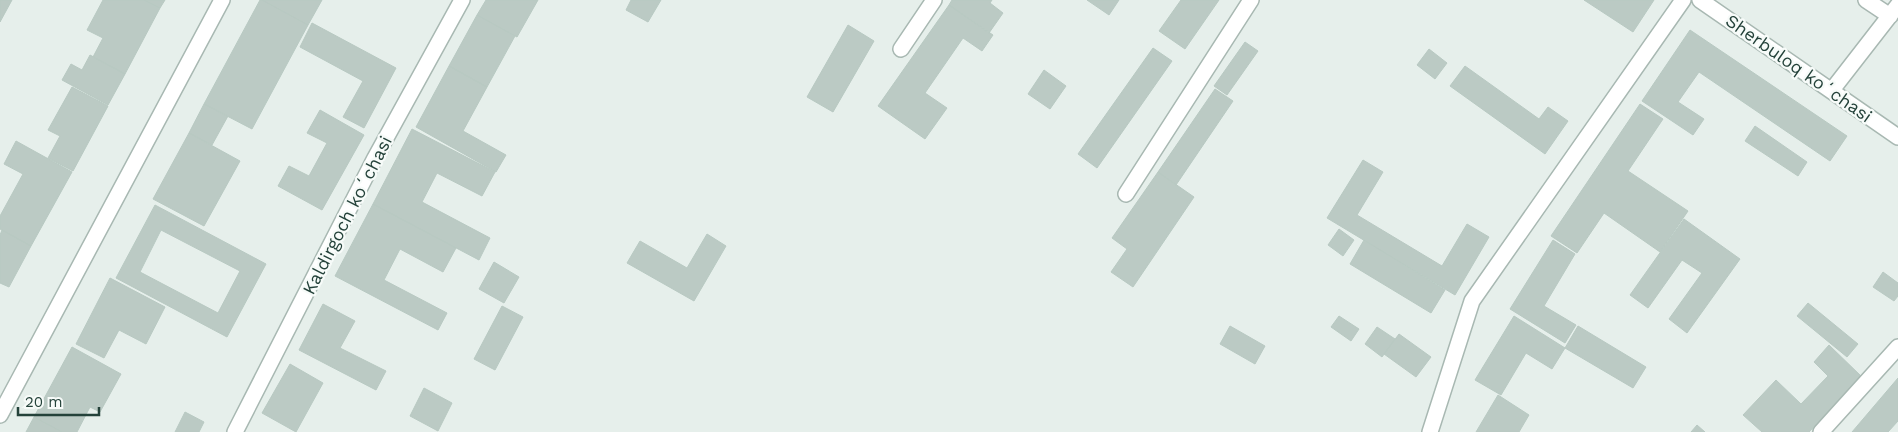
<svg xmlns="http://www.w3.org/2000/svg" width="1898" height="432" font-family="'Work Sans',sans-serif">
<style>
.building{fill:#bbcac4;stroke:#b8c9c2;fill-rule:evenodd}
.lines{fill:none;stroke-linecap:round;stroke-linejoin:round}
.minor-casing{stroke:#a8b8b2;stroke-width:18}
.minor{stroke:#fff;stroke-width:15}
.labels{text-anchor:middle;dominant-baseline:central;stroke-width:4.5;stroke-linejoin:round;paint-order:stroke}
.street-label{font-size:18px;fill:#24423a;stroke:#f7fbf9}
</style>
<rect width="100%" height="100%" fill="#e6efeb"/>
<path class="building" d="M 0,0 L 12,0 L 0,22 Z
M 103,0 L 144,0 L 160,8 L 125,74 L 93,57 L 103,38 L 87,30 Z
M 144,0 L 165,0 L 160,8 Z
M 260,0 L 262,0 L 308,25 L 252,129 L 204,104 Z
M 262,0 L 322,0 L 308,25 Z
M 486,0 L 538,0 L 517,37 L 477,15 Z
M 631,0 L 661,0 L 648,22 L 626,10 Z
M 952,0 L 992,0 L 990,3 L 1003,13 L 989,33 L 949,5 Z
M 1087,0 L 1119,0 L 1109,15 Z
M 1181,0 L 1219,0 L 1185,49 L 1159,31 Z
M 1584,0 L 1654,0 L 1633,32 Z
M 949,5 L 993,35 L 982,51 L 963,38 L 925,93 L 947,108 L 925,139 L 878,106 Z
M 477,15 L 515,36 L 487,87 L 449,66 Z
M 312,23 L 396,68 L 364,128 L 343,117 L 363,81 L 300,47 Z
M 848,25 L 874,41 L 833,112 L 807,97 Z
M 1690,30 L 1847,136 L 1830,161 L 1699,72 L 1678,102 L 1704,119 L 1693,135 L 1642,101 Z
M 1245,42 L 1258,51 L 1227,95 L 1214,86 Z
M 1153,48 L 1172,61 L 1097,168 L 1078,154 Z
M 1429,49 L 1447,63 L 1435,79 L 1417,65 Z
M 90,55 L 125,74 L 108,105 L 62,80 L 71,64 L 82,70 Z
M 449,66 L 487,87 L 463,131 L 506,155 L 496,172 L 416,127 Z
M 1465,66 L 1539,119 L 1548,107 L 1568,121 L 1545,154 L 1450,86 Z
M 1044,70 L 1066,86 L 1050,109 L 1028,94 Z
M 72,87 L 108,106 L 73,171 L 48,158 L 60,136 L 48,130 Z
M 1215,89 L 1233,101 L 1176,185 L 1158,172 Z
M 204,104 L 228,116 L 212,145 L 189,133 Z
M 1640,104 L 1663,119 L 1628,171 L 1688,211 L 1660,252 L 1604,213 L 1577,253 L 1551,236 Z
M 320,110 L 364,135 L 322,210 L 278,186 L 289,166 L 309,176 L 327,143 L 307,133 Z
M 1755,126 L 1807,162 L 1798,176 L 1745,141 Z
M 412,129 L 495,172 L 482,196 L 437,173 L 422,202 L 490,238 L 479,260 L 373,204 Z
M 189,133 L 240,161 L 204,226 L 153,199 Z
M 16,141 L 72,172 L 31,246 L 0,229 L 0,216 L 23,174 L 4,164 Z
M 1363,160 L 1383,172 L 1357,215 L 1442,266 L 1467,224 L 1489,237 L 1455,295 L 1327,218 Z
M 1158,172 L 1194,197 L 1133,287 L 1111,272 L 1127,249 L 1112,238 Z
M 373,204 L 456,248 L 443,272 L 400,249 L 384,280 L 447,313 L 438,330 L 335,276 Z
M 155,205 L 266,264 L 227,337 L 116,278 ZM 161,230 L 240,271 L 218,313 L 140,272 Z
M 1684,219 L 1740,259 L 1687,333 L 1669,319 L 1702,273 L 1682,260 L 1648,308 L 1630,295 Z
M 1339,229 L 1354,240 L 1343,256 L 1328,245 Z
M 2,230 L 31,246 L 9,287 L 0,283 L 0,235 Z
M 707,234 L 726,246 L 694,301 L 627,263 L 640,241 L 687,268 Z
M 1364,240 L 1445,290 L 1431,313 L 1350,264 Z
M 1553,240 L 1575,254 L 1544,306 L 1576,325 L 1565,343 L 1510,309 Z
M 494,262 L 519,277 L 504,303 L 479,289 Z
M 1883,272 L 1898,283 L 1898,296 L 1894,301 L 1873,287 Z
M 110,278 L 165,307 L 146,344 L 119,330 L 104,358 L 76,344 Z
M 1808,303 L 1858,344 L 1847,357 L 1797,316 Z
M 323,304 L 355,321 L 340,348 L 386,371 L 376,390 L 299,350 Z
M 502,306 L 523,317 L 495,370 L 474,359 Z
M 1339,316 L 1359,329 L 1351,341 L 1331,327 Z
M 1514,316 L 1565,348 L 1552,369 L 1526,353 L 1501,395 L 1475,380 Z
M 1230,326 L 1265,346 L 1255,364 L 1220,344 Z
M 1578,326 L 1646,367 L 1633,388 L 1565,348 Z
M 1377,327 L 1395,339 L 1382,357 L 1365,344 Z
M 1399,334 L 1431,357 L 1416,377 L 1384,354 Z
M 1829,345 L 1861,376 L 1809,432 L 1762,432 L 1743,415 L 1776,380 L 1801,404 L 1828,376 L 1814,362 Z
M 72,347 L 121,374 L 100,412 L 90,407 L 77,432 L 62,432 L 34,417 Z
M 290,364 L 323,383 L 296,432 L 262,413 Z
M 1898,378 L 1898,421 L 1888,432 L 1852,432 Z
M 424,388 L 452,403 L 438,431 L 410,416 Z
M 1498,395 L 1529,415 L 1519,432 L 1476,432 Z
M 185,412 L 204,422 L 199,432 L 175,432 Z
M 34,417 L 62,432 L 26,432 Z
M 1697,425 L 1705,432 L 1691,432 Z"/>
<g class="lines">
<defs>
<path id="minor" d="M 1700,0 L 1898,137
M 1866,0 L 1890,16
M 901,49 L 934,0
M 1832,90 L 1898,5
M 1126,194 L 1251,0
M 0,415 L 222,0
M 235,432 L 375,158 L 462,0
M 1430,432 L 1472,301 L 1683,0
M 1821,432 L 1898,347"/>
</defs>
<use href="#minor" class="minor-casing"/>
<use href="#minor" class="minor"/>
</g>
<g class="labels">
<g class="street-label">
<text transform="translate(1799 68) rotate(35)">Sherbuloq koʻchasi</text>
<text transform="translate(347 215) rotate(-63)">Kaldirgoch koʻchasi</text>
</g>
</g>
<path d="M18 407v8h81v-8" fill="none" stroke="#24423a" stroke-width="2.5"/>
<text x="25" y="407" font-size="15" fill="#24423a" stroke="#f7fbf9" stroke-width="4" paint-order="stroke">20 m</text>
</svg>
